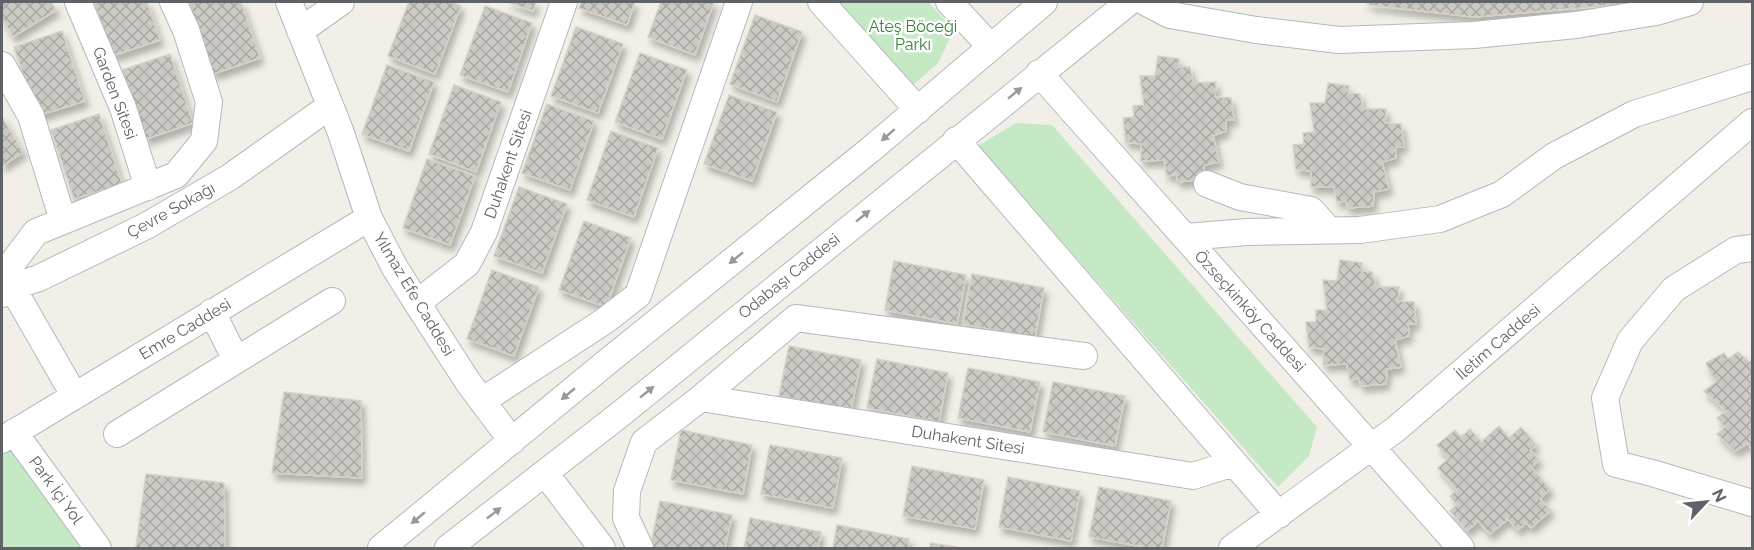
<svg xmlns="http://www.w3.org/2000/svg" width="1754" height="550" font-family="Raleway,sans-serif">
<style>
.green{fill:#c5e8c5}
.building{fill:url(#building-cross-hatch);stroke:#d6d1c6;stroke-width:1.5;filter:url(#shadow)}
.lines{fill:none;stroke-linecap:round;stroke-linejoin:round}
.minor-casing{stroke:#b5b8bc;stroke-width:28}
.minor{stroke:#fff;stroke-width:26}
.oneway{fill:#979a9d}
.labels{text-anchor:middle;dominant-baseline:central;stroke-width:5;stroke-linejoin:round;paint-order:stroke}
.park-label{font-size:16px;fill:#348238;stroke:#fff}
.street-label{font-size:16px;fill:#5f6368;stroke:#fff}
</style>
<defs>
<pattern id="building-cross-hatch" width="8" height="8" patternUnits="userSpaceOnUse" patternTransform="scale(1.5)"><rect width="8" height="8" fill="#cccac5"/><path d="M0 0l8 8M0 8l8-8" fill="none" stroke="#a9a8a4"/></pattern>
<filter id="shadow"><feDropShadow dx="3.5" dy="6" stdDeviation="3" flood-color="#0004"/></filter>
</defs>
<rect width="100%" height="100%" fill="#f1efe8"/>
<path class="green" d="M 837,2 L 928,2 L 954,30 L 938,63 L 912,86 Z
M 1016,123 L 1052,125 L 1317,427 L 1309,456 L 1278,487 L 978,146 Z
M 12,446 L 83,548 L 2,548 L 2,452 Z"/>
<path class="building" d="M 2,2 L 51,2 L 56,10 L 13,37 L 2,18 Z
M 94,2 L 147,2 L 160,40 L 112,56 Z
M 197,2 L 241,2 L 260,58 L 213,74 L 189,4 Z
M 409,2 L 451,2 L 461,6 L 435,74 L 388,56 Z
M 507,2 L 536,2 L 533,11 Z
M 582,2 L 635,2 L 627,25 L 579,8 Z
M 661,2 L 714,2 L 695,55 L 648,37 Z
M 1365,2 L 1647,2 L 1474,17 L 1370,5 Z
M 485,6 L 532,23 L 508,92 L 460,75 Z
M 755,15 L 802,32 L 777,102 L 730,84 Z
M 576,27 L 623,44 L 598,113 L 551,96 Z
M 62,31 L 85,101 L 37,116 L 14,47 Z
M 640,53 L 687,70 L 662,139 L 615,122 Z
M 170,54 L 193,123 L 146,139 L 122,70 Z
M 1158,56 L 1179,59 L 1178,67 L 1190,67 L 1193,83 L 1216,82 L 1215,97 L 1231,98 L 1234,120 L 1226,120 L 1226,131 L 1213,136 L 1219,162 L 1204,165 L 1203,179 L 1178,182 L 1176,174 L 1167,176 L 1164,160 L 1141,161 L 1141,144 L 1126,142 L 1123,118 L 1134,117 L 1133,106 L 1144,105 L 1140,76 L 1155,76 Z
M 387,65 L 434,82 L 409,151 L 362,134 Z
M 1328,83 L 1349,86 L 1348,93 L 1360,94 L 1363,109 L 1386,109 L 1385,123 L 1401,124 L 1404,147 L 1396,147 L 1396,158 L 1382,162 L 1389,189 L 1374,192 L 1373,206 L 1348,208 L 1346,201 L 1337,202 L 1334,187 L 1311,187 L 1311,171 L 1296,169 L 1293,145 L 1304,144 L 1303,133 L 1314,132 L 1310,103 L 1325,103 Z
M 454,85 L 501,102 L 476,172 L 429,154 Z
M 729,95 L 777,112 L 752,181 L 704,164 Z
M 547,104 L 594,121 L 570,190 L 522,173 Z
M 99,114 L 122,184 L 74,199 L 51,130 Z
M 2,117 L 23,152 L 2,166 Z
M 611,131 L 658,148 L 634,217 L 587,200 Z
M 427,159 L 475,176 L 450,245 L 403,228 Z
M 519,187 L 567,204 L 542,273 L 494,256 Z
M 584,221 L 631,238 L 606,307 L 559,290 Z
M 1340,260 L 1362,263 L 1361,271 L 1372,272 L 1376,287 L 1399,287 L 1398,301 L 1414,302 L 1416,324 L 1408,324 L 1409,336 L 1395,340 L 1401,367 L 1387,369 L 1386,384 L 1361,386 L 1358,378 L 1350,380 L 1347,364 L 1323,365 L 1324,349 L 1309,347 L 1306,322 L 1316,322 L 1316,310 L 1327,310 L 1323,280 L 1337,281 Z
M 894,261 L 966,275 L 957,324 L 885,310 Z
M 492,270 L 539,287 L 514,356 L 467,339 Z
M 972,274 L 1044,288 L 1035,338 L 963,324 Z
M 789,346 L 861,360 L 851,410 L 779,396 Z
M 1738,352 L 1749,362 L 1752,360 L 1752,450 L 1748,443 L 1735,451 L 1717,434 L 1725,427 L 1717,418 L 1726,411 L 1704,391 L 1716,382 L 1706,363 L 1724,353 L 1728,359 Z
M 877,359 L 948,373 L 939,422 L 867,408 Z
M 968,368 L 1040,382 L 1030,432 L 958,418 Z
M 1053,382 L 1125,396 L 1115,446 L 1043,432 Z
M 284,392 L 361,401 L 362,478 L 272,473 Z
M 1499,426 L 1509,438 L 1521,427 L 1536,445 L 1530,450 L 1539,460 L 1531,467 L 1550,489 L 1540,499 L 1551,510 L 1531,528 L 1526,523 L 1518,530 L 1508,519 L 1490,534 L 1478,521 L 1467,531 L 1450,511 L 1457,505 L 1450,496 L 1457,490 L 1438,468 L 1449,458 L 1437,445 L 1455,430 L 1461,437 L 1470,429 L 1481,442 Z
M 681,430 L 752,445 L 743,494 L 671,480 Z
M 770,445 L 842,458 L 833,508 L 761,494 Z
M 912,466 L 984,480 L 975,529 L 903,516 Z
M 146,474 L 224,483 L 225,548 L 136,548 Z
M 1008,477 L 1080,491 L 1071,541 L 999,527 Z
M 1099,487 L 1171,501 L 1162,548 L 1149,548 L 1089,537 Z
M 660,501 L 732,515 L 725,548 L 650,548 Z
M 750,518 L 821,532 L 818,548 L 744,548 Z
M 837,525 L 909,539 L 908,548 L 833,548 Z
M 931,543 L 961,548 L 930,548 Z"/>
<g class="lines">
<defs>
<path id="minor" d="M 78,2 L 123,108 L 148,187
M 289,2 L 341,133 L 369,218 L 395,268 L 417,303 L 468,382 L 512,441
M 821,2 L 918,110
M 949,2 L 991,47
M 1145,2 L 1170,15 L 1256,30 L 1339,40 L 1474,35 L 1576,25 L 1656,12 L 1690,2
M 300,31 L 341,2
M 2,65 L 31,116 L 63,221
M 1039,73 L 1461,548
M 956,140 L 1279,515
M 1207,184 L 1240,197 L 1311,210 L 1329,230
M 1185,237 L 1247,232 L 1360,230 L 1440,219 L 1502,194 L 1554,156 L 1634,114 L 1752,77
M 1752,248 L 1736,250 L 1674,289 L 1630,341 L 1605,398 L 1616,464 L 1652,473 L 1752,503
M 4,274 L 36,232 L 176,175 L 204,141 L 209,102 L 186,30 L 173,2
M 5,275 L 74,395
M 2,294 L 12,287 L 39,278 L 146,226 L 230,177 L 330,106
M 417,303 L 467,264 L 484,232 L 564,2
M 212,312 L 236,360
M 701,398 L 1193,476 L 1234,463
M 482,401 L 606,320 L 638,295 L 739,2
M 14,432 L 98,548
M 117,434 L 332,301
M 2,440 L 369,218
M 545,473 L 602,548
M 381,548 L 607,362 L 870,150 L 1044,2
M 448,548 L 618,416 L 1129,2
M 640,548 L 626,518 L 627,491 L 644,442 L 701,398 L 796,318 L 1084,356
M 1232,548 L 1396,429 L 1752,122"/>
</defs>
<use href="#minor" class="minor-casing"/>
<use href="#minor" class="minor"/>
</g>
<defs><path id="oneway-solid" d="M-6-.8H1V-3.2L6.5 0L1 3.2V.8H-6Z" transform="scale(1.5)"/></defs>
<g class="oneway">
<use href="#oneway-solid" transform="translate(1015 93) rotate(-39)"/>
<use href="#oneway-solid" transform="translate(888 135) rotate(139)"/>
<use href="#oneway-solid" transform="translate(863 216) rotate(-39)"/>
<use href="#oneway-solid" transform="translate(736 258) rotate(141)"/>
<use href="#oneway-solid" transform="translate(647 392) rotate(-39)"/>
<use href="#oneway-solid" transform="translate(568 394) rotate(140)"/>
<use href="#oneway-solid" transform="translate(494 513) rotate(-38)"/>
<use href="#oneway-solid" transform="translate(418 518) rotate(140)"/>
</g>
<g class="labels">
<g class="park-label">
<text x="913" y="26">Ateş Böceği<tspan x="913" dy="18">Parkı</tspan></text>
</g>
<g class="street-label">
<text transform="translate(115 93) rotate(69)">Garden Sitesi</text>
<text transform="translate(508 164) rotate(-71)">Duhakent Sitesi</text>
<text transform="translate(171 210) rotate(-29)">Çevre Sokağı</text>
<text transform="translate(789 276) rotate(-39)">Odabaşı Caddesi</text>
<text transform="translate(414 294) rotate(59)">Yılmaz Efe Caddesi</text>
<text transform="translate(1250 311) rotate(48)">Özseçkinköy Caddesi</text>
<text transform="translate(185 329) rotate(-31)">Emre Caddesi</text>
<text transform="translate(1498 342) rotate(-41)">İletim Caddesi</text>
<text transform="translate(968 440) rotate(9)">Duhakent Sitesi</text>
<text transform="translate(56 490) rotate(54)">Park İçi Yol</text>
</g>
</g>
<rect width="1754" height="550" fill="none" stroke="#5f6368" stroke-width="6"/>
<g transform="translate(1706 502) rotate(64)" stroke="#ffffff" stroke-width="4.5" paint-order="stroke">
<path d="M0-4.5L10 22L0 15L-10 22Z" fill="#5f6368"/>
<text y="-9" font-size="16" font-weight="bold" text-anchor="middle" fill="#5f6368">N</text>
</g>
</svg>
